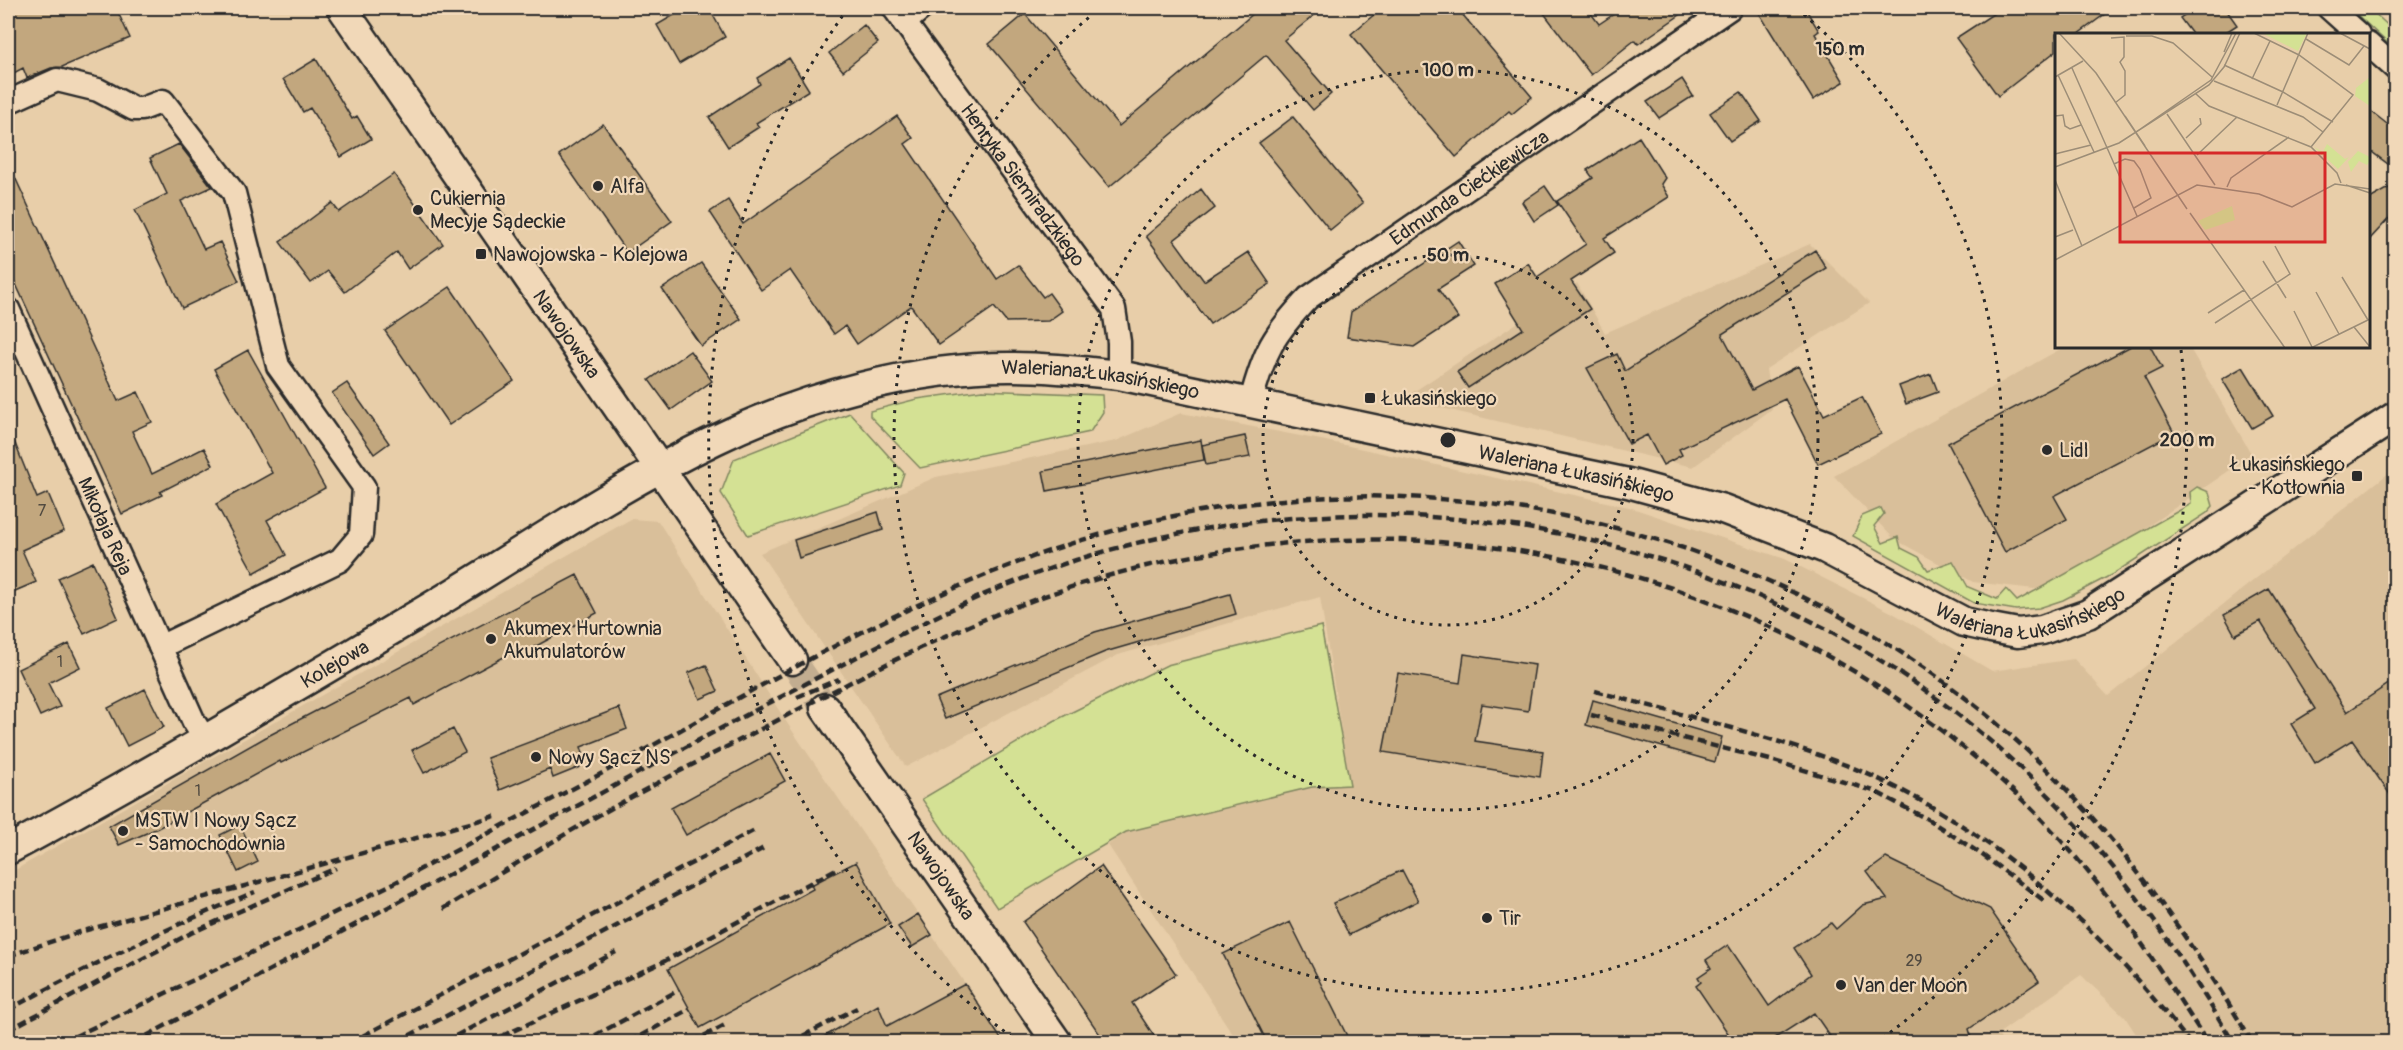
<svg xmlns="http://www.w3.org/2000/svg" width="2403" height="1050" font-family="Pangolin,sans-serif">
<style>
.built{fill:#d9bf9a}
.green{fill:#d4e194;stroke:#808660;stroke-width:1.5}
.building{fill:#c2a77e;stroke:#2b2b2b;stroke-width:1.5}
.lines{fill:none;stroke-linecap:round;stroke-linejoin:round}
.tertiary-tunnel{stroke:#c2ad90;stroke-width:28;stroke-dasharray:28 14;stroke-linecap:butt}
.minor-casing{stroke:#2b2b2b;stroke-width:27}
.tertiary-casing{stroke:#2b2b2b;stroke-width:33}
.minor{stroke:#f1d8b8;stroke-width:22}
.tertiary{stroke:#f1d8b8;stroke-width:28}
.rail{stroke:#2b2b2b;stroke-width:4.5;stroke-dasharray:9 4.5;stroke-linecap:butt}
.ring{fill:none;stroke:#2b2b2b;stroke-width:3;stroke-dasharray:3 6}
.poi-dot{fill:#2b2b2b;stroke:#f1d8b8;stroke-width:2}
.labels{text-anchor:middle;dominant-baseline:central;stroke-width:4.5;stroke-linejoin:round;paint-order:stroke}
.number-label{font-size:16px;fill:#514a40}
.street-label{font-size:20px;fill:#2b2b2b;stroke:#f1d8b8}
.poi-label{font-size:20px;fill:#2b2b2b;stroke:#f1d8b8;text-anchor:start}
.inset-road{fill:none;stroke:#9c8d77;stroke-width:1.5}
.view{fill:#d62828;fill-opacity:0.15;stroke:#d62828;stroke-width:3}
.inset-edge{fill:none;stroke:#2b2b2b;stroke-width:3}
.centre{fill:#2b2b2b;stroke:#f1d8b8;stroke-width:3}
.ring-label{font-size:18px;text-anchor:middle;font-weight:bold;fill:#2b2b2b;stroke:#f1d8b8;stroke-width:4.5;stroke-linejoin:round;paint-order:stroke}
</style>
<rect width="100%" height="100%" fill="#e8cea9"/>
<filter id="ink" filterUnits="userSpaceOnUse"><feTurbulence type="fractalNoise" baseFrequency=".0167" numOctaves="2"/><feDisplacementMap in="SourceGraphic" scale="12" xChannelSelector="R" yChannelSelector="G"/><feConvolveMatrix kernelMatrix="1 2 1 2 8 2 1 2 1" color-interpolation-filters="sRGB"/></filter>
<g filter="url(#ink)">
<path class="built" d="M 1810,244 L 1869,303 L 1766,369 L 1772,409 L 1693,467 L 1403,399 L 1577,283 L 1605,333 Z
M 2064,347 L 2189,347 L 2252,455 L 2053,591 L 1973,582 L 1894,539 L 1834,476 Z
M 1181,413 L 1326,441 L 1629,507 L 1785,559 L 1891,612 L 1992,671 L 2074,659 L 2108,696 L 2395,468 L 2395,1042 L 2141,1042 L 2125,1017 L 2081,975 L 1998,1034 L 2002,1042 L 1238,1042 L 1108,845 L 1126,832 L 1249,801 L 1312,787 L 1350,785 L 1320,597 L 1118,655 L 906,767 L 760,553 L 936,477 L 1116,441 Z
M 631,519 L 658,521 L 789,726 L 1005,1042 L 8,1042 L 8,874 Z"/>
<path class="green" d="M 2350,8 L 2369,8 L 2395,32 L 2395,50 Z
M 982,390 L 1102,395 L 1103,412 L 1090,432 L 920,468 L 870,416 L 870,411 L 917,399 Z
M 850,413 L 904,473 L 900,485 L 748,535 L 721,493 L 734,459 Z
M 2197,487 L 2209,492 L 2213,506 L 2207,513 L 2113,574 L 2063,600 L 2039,608 L 2016,610 L 1974,603 L 1853,536 L 1862,516 L 1881,508 L 1884,514 L 1874,526 L 1883,543 L 1898,537 L 1901,548 L 1919,557 L 1928,570 L 1953,561 L 1968,587 L 1997,599 L 2006,589 L 2017,601 L 2191,504 L 2190,492 Z
M 1321,626 L 1350,785 L 1312,787 L 1126,832 L 997,908 L 922,799 L 1054,721 L 1167,665 Z"/>
<path class="building" d="M 8,8 L 116,8 L 130,38 L 62,67 L 51,68 L 27,78 L 23,68 L 8,76 Z
M 686,8 L 709,8 L 725,37 L 679,64 L 657,25 Z
M 1260,8 L 1323,8 L 1284,40 L 1331,94 L 1313,110 L 1266,55 L 1109,187 L 989,44 L 1025,14 L 1119,126 Z
M 1382,8 L 1457,8 L 1532,97 L 1512,114 L 1509,111 L 1456,157 L 1351,34 Z
M 1540,8 L 1587,8 L 1599,24 L 1623,8 L 1690,8 L 1638,44 L 1635,40 L 1591,75 Z
M 1756,8 L 1805,8 L 1819,31 L 1815,34 L 1844,82 L 1813,100 Z
M 2002,8 L 2113,8 L 2078,34 L 2056,34 L 2056,51 L 1998,96 L 1956,38 Z
M 2195,8 L 2225,8 L 2237,25 L 2223,34 L 2192,34 L 2180,18 Z
M 864,25 L 878,43 L 843,71 L 829,53 Z
M 789,58 L 809,90 L 756,123 L 759,127 L 728,147 L 709,117 L 760,84 L 757,78 Z
M 316,59 L 352,119 L 357,116 L 371,139 L 341,157 L 310,108 L 303,112 L 283,79 Z
M 1682,79 L 1693,96 L 1659,118 L 1647,102 Z
M 1741,92 L 1761,121 L 1730,141 L 1710,113 Z
M 2368,109 L 2396,131 L 2396,170 L 2368,149 Z
M 897,116 L 913,138 L 905,144 L 997,279 L 1018,265 L 1043,297 L 1049,293 L 1062,311 L 1048,321 L 1006,322 L 994,307 L 939,345 L 911,306 L 857,344 L 845,326 L 834,334 L 790,270 L 761,290 L 710,212 L 728,200 L 743,224 Z
M 1293,117 L 1363,203 L 1330,230 L 1259,143 Z
M 603,124 L 672,221 L 627,253 L 559,155 Z
M 1639,137 L 1665,178 L 1661,184 L 1669,197 L 1604,238 L 1614,253 L 1571,281 L 1590,309 L 1468,388 L 1457,372 L 1523,329 L 1495,284 L 1528,263 L 1537,277 L 1586,244 L 1557,201 L 1593,178 L 1587,170 Z
M 179,144 L 212,187 L 181,201 L 204,249 L 220,242 L 239,281 L 182,308 L 135,210 L 167,194 L 150,158 Z
M 8,162 L 118,401 L 138,392 L 152,422 L 132,431 L 152,474 L 204,448 L 213,465 L 160,492 L 162,495 L 122,514 L 8,267 Z
M 394,174 L 443,244 L 408,269 L 397,252 L 345,292 L 328,271 L 311,283 L 280,242 L 332,203 L 339,212 Z
M 2396,184 L 2396,211 L 2368,241 L 2368,200 Z
M 1545,186 L 1558,205 L 1534,221 L 1522,202 Z
M 1201,189 L 1215,208 L 1174,240 L 1204,281 L 1248,252 L 1270,284 L 1210,324 L 1146,236 Z
M 1458,241 L 1474,266 L 1438,289 L 1458,318 L 1414,347 L 1347,337 L 1351,312 Z
M 1815,250 L 1826,268 L 1722,334 L 1752,390 L 1798,366 L 1824,415 L 1862,397 L 1881,434 L 1818,464 L 1785,399 L 1679,449 L 1682,455 L 1663,465 L 1647,435 L 1629,444 L 1587,368 L 1617,354 L 1625,371 Z
M 701,263 L 741,319 L 701,346 L 662,289 Z
M 450,287 L 514,381 L 449,425 L 385,331 Z
M 2131,346 L 2150,346 L 2162,368 L 2144,377 L 2174,433 L 2054,496 L 2067,519 L 2005,552 L 1948,443 Z
M 248,350 L 325,488 L 267,520 L 286,555 L 254,573 L 216,504 L 272,473 L 214,369 Z
M 690,351 L 712,381 L 671,410 L 649,380 Z
M 2243,367 L 2273,416 L 2252,428 L 2222,379 Z
M 1931,374 L 1938,392 L 1906,404 L 1899,386 Z
M 347,383 L 389,443 L 374,454 L 332,393 Z
M 8,426 L 37,498 L 48,493 L 64,531 L 22,550 L 36,582 L 8,594 Z
M 1245,436 L 1250,457 L 1206,465 L 1202,445 Z
M 1201,440 L 1204,460 L 1047,491 L 1043,471 Z
M 878,512 L 883,530 L 799,558 L 794,540 Z
M 93,562 L 118,618 L 84,634 L 58,578 Z
M 577,575 L 597,613 L 518,656 L 515,651 L 414,705 L 411,698 L 281,763 L 280,761 L 158,828 L 119,845 L 109,826 L 266,737 Z
M 2269,589 L 2347,712 L 2396,679 L 2396,803 L 2352,740 L 2315,763 L 2291,724 L 2315,709 L 2260,621 L 2235,635 L 2224,615 Z
M 1230,594 L 1236,614 L 1105,652 L 945,719 L 936,698 L 1095,632 Z
M 69,644 L 80,667 L 48,683 L 60,707 L 40,716 L 18,669 Z
M 1464,654 L 1535,665 L 1528,711 L 1482,704 L 1475,741 L 1543,751 L 1540,777 L 1383,752 L 1398,673 L 1460,683 Z
M 706,665 L 718,691 L 700,699 L 688,673 Z
M 145,689 L 164,727 L 127,746 L 108,708 Z
M 1593,700 L 1722,737 L 1715,762 L 1586,725 Z
M 619,708 L 627,729 L 581,747 L 584,756 L 577,759 L 580,767 L 553,778 L 550,769 L 500,790 L 487,758 Z
M 453,729 L 465,752 L 424,773 L 412,750 Z
M 770,754 L 785,781 L 686,835 L 671,808 Z
M 240,825 L 258,862 L 238,872 L 220,835 Z
M 1886,858 L 1990,909 L 2039,981 L 1969,1029 L 1973,1042 L 1834,1042 L 1814,1013 L 1769,1042 L 1734,1042 L 1696,986 L 1701,982 L 1698,977 L 1711,968 L 1706,960 L 1728,945 L 1769,1006 L 1811,974 L 1794,948 L 1831,923 L 1836,929 L 1863,905 L 1887,899 L 1867,872 Z
M 856,862 L 890,924 L 700,1028 L 668,969 L 813,889 L 811,885 Z
M 1101,866 L 1176,974 L 1132,1003 L 1158,1042 L 1105,1042 L 1023,922 Z
M 1402,870 L 1418,901 L 1349,935 L 1333,903 Z
M 918,914 L 932,935 L 912,947 L 898,927 Z
M 1290,922 L 1350,1042 L 1267,1042 L 1223,954 Z
M 965,984 L 1003,1042 L 815,1042 L 878,1005 L 887,1026 Z"/>
<g class="lines">
<path class="tertiary-tunnel" d="M 792,660 L 825,708"/>
<defs>
<g id="minor">
<path id="s1" d="M 894,8 L 1114,309 L 1119,342 L 1119,375"/>
<path d="M 2329,8 L 2358,34"/>
<path d="M 904,23 L 922,8"/>
<path d="M 2368,44 L 2396,69"/>
<path d="M 8,102 L 57,80 L 98,90 L 134,109 L 142,109 L 163,101 L 234,193 L 278,366 L 364,487 L 361,535 L 340,560 L 160,647"/>
<path id="s2" d="M 8,309 L 194,722 L 206,741"/>
<path id="s3" d="M 1251,401 C 1264,352 1273,335 1308,298 L 1730,8"/>
</g>
<g id="tertiary">
<path id="s4" d="M 342,8 L 792,660"/>
<path id="s5" d="M 825,708 L 1057,1042"/>
<path id="s6" d="M 8,850 C 151,773 291,690 432,606 C 525,550 617,487 715,440 C 802,397 917,366 1014,367 C 1049,367 1084,371 1119,375 L 1628,483 L 1723,509 L 1824,548 L 1964,622 L 1991,628 L 2018,633 L 2042,630 L 2088,614 L 2396,416"/>
</g>
</defs>
<use href="#minor" class="minor-casing"/>
<use href="#tertiary" class="tertiary-casing"/>
<use href="#minor" class="minor"/>
<use href="#tertiary" class="tertiary"/>
<path class="rail" d="M 1595,691 C 1677,714 1763,733 1843,764 C 1982,817 2099,927 2189,1042
M 797,697 L 839,679
M 1591,715 L 1774,761 L 1874,791 L 1929,820 L 1981,854 L 2046,902
M 443,909 C 498,875 553,840 610,809 C 667,777 725,748 782,718 C 893,659 1007,601 1130,570 C 1443,490 1777,569 2014,792 C 2092,865 2150,953 2207,1042
M 8,956 L 80,932 L 495,816
M 8,1010 C 89,966 170,926 255,892
M 8,1030 L 191,933 L 336,868
M 63,1042 C 173,989 285,938 394,883 C 461,848 528,812 595,777 C 762,687 926,584 1109,532 C 1414,445 1760,520 2001,727 C 2104,816 2183,926 2252,1042
M 135,1042 C 310,948 486,856 660,761 C 717,730 775,700 832,670 C 911,628 990,587 1076,560 C 1408,455 1784,536 2035,782 C 2114,858 2177,948 2233,1042
M 351,1042 L 755,830
M 397,1042 L 764,848
M 444,1042 L 616,952
M 489,1042 L 661,963 L 838,868
M 583,1042 L 679,990
M 629,1042 L 690,1009
M 692,1042 L 725,1025
M 791,1042 L 857,1008"/>
</g>
</g>
<g class="ring">
<circle cx="1448" cy="440" r="185"/>
<circle cx="1448" cy="440" r="370"/>
<path d="M1797 9A554 554 0 1 1 1099 9"/>
<path d="M1019 1042A739 739 0 0 1 846 11M2181 350A739 739 0 0 1 1877 1042"/>
</g>
<g class="poi-dot">
<circle cx="598" cy="186" r="6"/>
<circle cx="418" cy="210" r="6"/>
<rect x="475" y="248" width="12" height="12" rx="3"/>
<rect x="1364" y="392" width="12" height="12" rx="3"/>
<circle cx="2047" cy="450" r="6"/>
<rect x="2351" y="470" width="12" height="12" rx="3"/>
<circle cx="491" cy="639" r="6"/>
<circle cx="536" cy="757" r="6"/>
<circle cx="123" cy="831" r="6"/>
<circle cx="1487" cy="918" r="6"/>
<circle cx="1841" cy="985" r="6"/>
</g>
<g class="labels">
<g class="number-label">
<text x="42" y="511">7</text>
<text x="60" y="662">1</text>
<text x="198" y="791">1</text>
<text x="1914" y="961">29</text>
</g>
<g class="street-label">
<text stroke="none"><textPath href="#s1" startOffset="219">Henryka Siemiradzkiego</textPath></text>
<text stroke="none"><textPath href="#s3" startOffset="315">Edmunda Ciećkiewicza</textPath></text>
<text stroke="none"><textPath href="#s4" startOffset="396">Nawojowska</textPath></text>
<text stroke="none"><textPath href="#s6" startOffset="1215">Waleriana Łukasińskiego</textPath></text>
<text stroke="none"><textPath href="#s6" startOffset="1701">Waleriana Łukasińskiego</textPath></text>
<text stroke="none"><textPath href="#s2" startOffset="238">Mikołaja Reja</textPath></text>
<text stroke="none"><textPath href="#s6" startOffset="2188">Waleriana Łukasińskiego</textPath></text>
<text stroke="none"><textPath href="#s6" startOffset="376">Kolejowa</textPath></text>
<text stroke="none"><textPath href="#s5" startOffset="204">Nawojowska</textPath></text>
</g>
<g class="poi-label">
<text x="610" y="186">Alfa</text>
<text x="430" y="198">Cukiernia<tspan x="430" dy="23">Mecyje Sądeckie</tspan></text>
<text x="493" y="254">Nawojowska - Kolejowa</text>
<text x="1382" y="398">Łukasińskiego</text>
<text x="2059" y="450">Lidl</text>
<text x="2345" y="464" text-anchor="end">Łukasińskiego<tspan x="2345" dy="23">- Kotłownia</tspan></text>
<text x="503" y="628">Akumex Hurtownia<tspan x="503" dy="23">Akumulatorów</tspan></text>
<text x="548" y="757">Nowy Sącz NS</text>
<text x="135" y="820">MSTW I Nowy Sącz<tspan x="135" dy="23">- Samochodownia</tspan></text>
<text x="1499" y="918">Tir</text>
<text x="1853" y="985">Van der Moon</text>
</g>
</g>
<g transform="translate(2055 33)">
<rect width="315" height="315" fill="#e8cea9"/>
<path d="M 207,0 L 252,0 L 243,18 ZM 315,44 L 315,73 L 300,63 L 301,55 ZM 272,111 L 290,126 L 294,124 L 283,136 L 259,114 L 268,119 ZM 303,118 L 315,124 L 315,128 L 312,132 L 304,128 L 296,139 L 293,129 ZM 177,173 L 180,187 L 150,197 L 143,188 Z" fill="#d4e194"/>
<path class="inset-road" d="M 4,0 L 41,40 L 93,118M 199,0 L 244,22 L 298,62 L 256,114M 285,0 L 315,16M 71,3 L 97,3 L 118,10 L 157,44M 56,5 L 69,4 L 69,24 L 65,29 L 70,38 L 70,62 L 60,70M 251,6 L 294,32 L 309,13M 169,19 L 177,0M 169,32 L 228,59 L 278,89M 17,35 L 82,183M 3,42 L 39,119M 0,44 L 28,28M 197,46 L 215,8M 159,48 L 248,84 L 268,99M 140,60 L 154,73 L 256,114 L 282,140 L 286,150M 222,72 L 253,0M 112,81 L 160,152M 0,83 L 8,82 L 10,93 L 15,96 L 26,92M 70,83 L 90,113M 81,99 L 156,47 L 181,0M 131,105 L 146,91 L 145,85M 93,118 L 132,176M 0,121 L 36,112M 142,122 L 182,84M 59,131 L 70,126 L 79,128 L 85,136 L 96,165 L 79,175M 0,134 L 64,110 L 154,52 L 169,34 L 185,0M 0,147 L 27,213M 291,152 L 315,160M 172,154 L 176,145 L 234,104M 135,180 L 230,315M 0,204 L 18,197M 0,227 L 142,152 L 204,161 L 237,174 L 280,151 L 315,156M 208,228 L 231,265M 287,244 L 313,287M 261,259 L 284,301M 239,278 L 257,314M 153,280 L 189,257M 160,290 L 235,241 L 220,213M 299,294 L 315,314M 256,315 L 315,286"/>
<path class="view" d="M 65,120 L 270,120 L 270,209 L 65,209 Z"/>
<rect width="315" height="315" class="inset-edge"/>
</g>
<circle cx="1448" cy="440" r="9" class="centre"/>
<g class="ring-label">
<text x="1840" y="55">150 m</text>
<text x="1448" y="76">100 m</text>
<text x="1448" y="261">50 m</text>
<text x="2187" y="446">200 m</text>
</g>
<rect width="2403" height="1050" fill="none" stroke="#f1d8b8" stroke-width="30"/>
<rect x="15" y="15" width="2373" height="1020" fill="none" stroke="#2b2b2b" stroke-width="2" filter="url(#ink)"/>
</svg>
